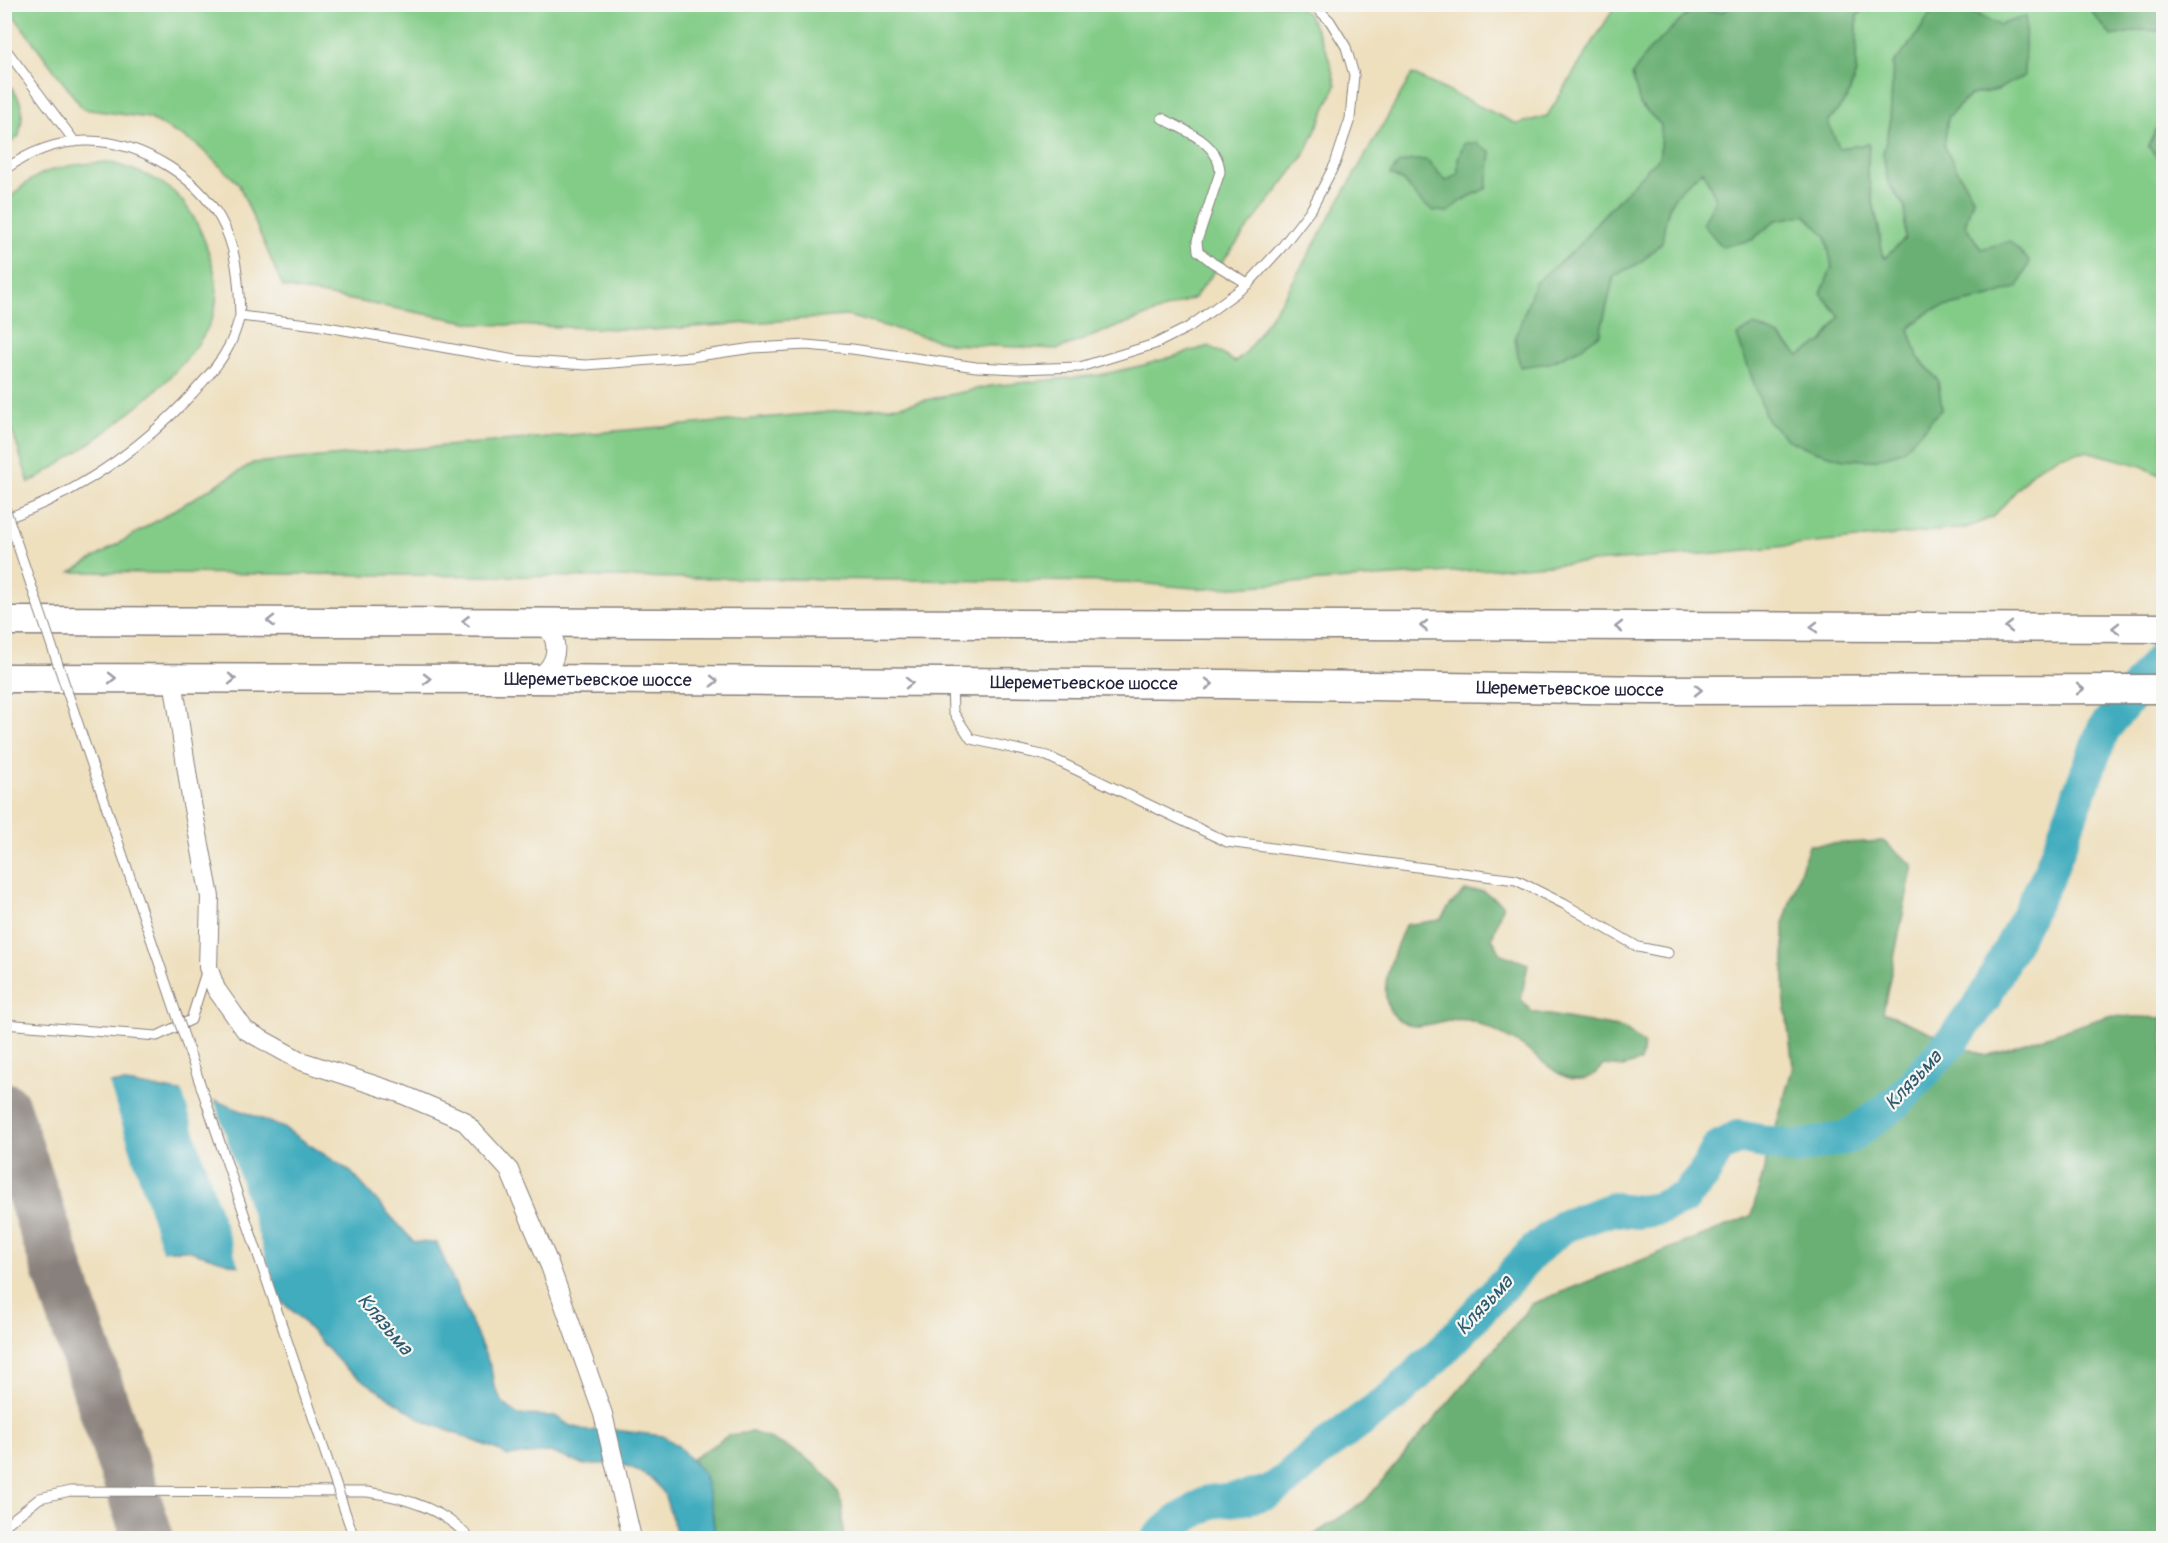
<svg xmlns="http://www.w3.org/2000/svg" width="2168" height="1543" font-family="Pangolin,sans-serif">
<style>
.green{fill:#83cc88;stroke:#527762;stroke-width:1.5;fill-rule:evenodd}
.forest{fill:#6ab074;stroke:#466958;stroke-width:1.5}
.water{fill:#3facbe;stroke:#30677c;stroke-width:1.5}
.pier{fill:#eedfbd}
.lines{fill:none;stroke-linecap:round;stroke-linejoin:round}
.river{stroke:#3facbe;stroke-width:34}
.taxiway{stroke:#88807c;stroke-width:52}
.lane-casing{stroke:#88807c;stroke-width:11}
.street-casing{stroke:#88807c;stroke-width:20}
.primary-casing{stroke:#88807c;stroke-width:31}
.lane{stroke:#fff;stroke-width:9}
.street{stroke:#fff;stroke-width:18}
.primary{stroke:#fff;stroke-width:28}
.lane-bridge-casing{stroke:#88807c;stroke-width:11;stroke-linecap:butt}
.lane-bridge{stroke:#fff;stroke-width:9}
.oneway{stroke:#9c9ca7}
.labels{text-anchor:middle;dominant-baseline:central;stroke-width:4.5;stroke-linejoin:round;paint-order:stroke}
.street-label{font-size:18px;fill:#22223b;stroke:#f6f6f2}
.water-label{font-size:20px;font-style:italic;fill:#2e596f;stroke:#f6f6f2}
</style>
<rect width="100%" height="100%" fill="#f6f6f2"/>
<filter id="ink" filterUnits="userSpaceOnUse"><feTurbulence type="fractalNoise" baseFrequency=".0167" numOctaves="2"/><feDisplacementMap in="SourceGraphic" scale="12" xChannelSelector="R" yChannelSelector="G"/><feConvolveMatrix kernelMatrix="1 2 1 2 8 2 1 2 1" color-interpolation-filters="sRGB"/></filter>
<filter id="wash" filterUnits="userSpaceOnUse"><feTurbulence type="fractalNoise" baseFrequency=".008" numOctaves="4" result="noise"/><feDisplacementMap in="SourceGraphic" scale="24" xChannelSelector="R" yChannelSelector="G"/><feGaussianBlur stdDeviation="1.35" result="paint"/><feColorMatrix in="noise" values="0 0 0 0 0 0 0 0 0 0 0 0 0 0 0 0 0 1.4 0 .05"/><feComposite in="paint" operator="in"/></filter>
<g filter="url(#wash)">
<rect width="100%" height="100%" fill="#eedfbd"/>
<path class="green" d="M 5,4 L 1295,5 L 1308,14 L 1327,52 L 1336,85 L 1304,156 L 1194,298 L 1058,349 L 952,344 L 847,316 L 651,330 L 478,324 L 283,287 L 238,183 L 196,144 L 149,118 L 83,109 Z
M 1616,5 L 1733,5 L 1722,12 L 1693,9 L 1640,104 L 1661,125 L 1660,156 L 1598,221 L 1579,246 L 1535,283 L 1549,363 L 1577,350 L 1600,334 L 1614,276 L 1641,262 L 1662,242 L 1665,214 L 1679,189 L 1703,171 L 1716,198 L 1752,240 L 1776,220 L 1805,215 L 1826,236 L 1832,267 L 1821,294 L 1840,316 L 1823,341 L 1799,357 L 1779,336 L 1815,451 L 1844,459 L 1874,460 L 1938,380 L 1918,357 L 1909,329 L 1931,310 L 1990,297 L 2018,287 L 1981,249 L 1965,225 L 1973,198 L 1944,146 L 1948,117 L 1970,95 L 1997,90 L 2026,17 L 1999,25 L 1973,13 L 1973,5 L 2089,5 L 2093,14 L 2112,36 L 2141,30 L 2163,31 L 2163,121 L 2161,121 L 2148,146 L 2164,164 L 2163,477 L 2142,466 L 2086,451 L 2059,456 L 2034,470 L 1993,517 L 1966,528 L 1706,554 L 1205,589 L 1126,582 L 71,572 L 253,463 L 899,406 L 990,386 L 1100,375 L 1144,365 L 1209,346 L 1235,362 L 1246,353 L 1287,292 L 1412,74 L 1517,124 L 1547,116 ZM 1458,159 L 1487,188 L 1460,201 L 1449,211 L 1422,203 L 1403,181 L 1446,182 L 1458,174 Z
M 1870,5 L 1936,5 L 1913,41 L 1893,64 L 1890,125 L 1883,153 L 1888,183 L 1905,207 L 1905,239 L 1883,259 L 1879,229 L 1867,172 L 1869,144 L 1839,148 L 1828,122 L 1847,99 L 1856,73 L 1857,15 Z
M 5,79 C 24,103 25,107 19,136 L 5,147 Z
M 108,162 C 160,177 185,189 205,242 C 212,262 219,281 216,303 C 207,367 83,451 29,483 L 5,408 L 5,204 C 35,167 64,165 108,162 Z"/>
<path class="forest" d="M 1733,5 L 1870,5 L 1857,16 L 1856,73 L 1847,99 L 1828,122 L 1839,148 L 1869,144 L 1867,172 L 1884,259 L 1905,239 L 1905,207 L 1888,183 L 1883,153 L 1890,125 L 1893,64 L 1913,41 L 1936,5 L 1973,5 L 1973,13 L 1999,25 L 2026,16 L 2024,76 L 1997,90 L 1970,95 L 1948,117 L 1944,146 L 1973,198 L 1965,225 L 1981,249 L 2010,241 L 2030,262 L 2018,287 L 1990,297 L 1931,310 L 1909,329 L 1918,357 L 1938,380 L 1942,409 L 1902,451 L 1874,460 L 1844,459 L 1815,451 L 1788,440 L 1767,420 L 1737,336 L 1754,325 L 1779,336 L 1799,356 L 1823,341 L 1840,316 L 1821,294 L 1832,267 L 1826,236 L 1805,215 L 1776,220 L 1752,240 L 1722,247 L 1703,224 L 1716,198 L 1703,171 C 1671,194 1667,204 1662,242 L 1641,262 L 1614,276 L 1600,334 L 1577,350 L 1549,363 L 1520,367 L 1515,339 L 1535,283 L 1579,246 L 1598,221 L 1660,156 L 1661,125 L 1640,104 L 1632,75 L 1649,50 L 1693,9 L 1722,12 Z
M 2089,5 L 2163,5 L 2163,31 L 2141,30 L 2112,36 L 2093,14 Z
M 2161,120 L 2163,121 L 2163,164 L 2148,146 Z
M 1464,143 L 1476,143 L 1491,152 L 1487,188 L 1460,201 L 1449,212 L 1434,211 L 1422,203 L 1403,181 L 1390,175 L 1398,164 L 1412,160 L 1427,160 L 1446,181 L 1458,174 L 1458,159 Z
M 1883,841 L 1913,865 L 1883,1012 L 1986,1056 L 2108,1016 L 2163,1018 L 2163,1538 L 1309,1538 L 1365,1501 L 1532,1304 L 1751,1216 L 1793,1066 L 1784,995 L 1784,921 L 1809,845 Z
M 1465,891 L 1483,891 L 1503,904 L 1492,938 L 1501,954 L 1528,964 L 1521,999 L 1532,1012 L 1623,1028 L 1644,1044 L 1640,1062 L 1623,1067 L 1604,1065 C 1600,1068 1595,1075 1590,1077 C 1561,1089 1537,1052 1514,1041 C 1501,1035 1481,1023 1468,1020 C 1446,1017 1434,1026 1414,1026 C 1409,1026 1406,1023 1401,1021 C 1369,1003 1395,951 1405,925 L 1440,920 L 1451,904 Z
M 752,1432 C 785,1443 836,1468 842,1506 C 844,1517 842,1527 844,1538 L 715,1538 L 712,1509 L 692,1459 L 729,1435 Z"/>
<path class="water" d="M 126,1083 L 204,1096 L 284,1128 L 351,1172 L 414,1242 L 437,1243 L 491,1368 L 494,1386 L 503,1403 L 518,1415 L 555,1416 L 569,1425 L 588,1431 L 606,1429 L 663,1436 L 678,1446 L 703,1473 L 712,1509 L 715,1538 L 678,1538 L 664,1493 L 652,1479 L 637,1470 L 620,1463 L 584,1465 L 550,1452 L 508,1456 L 500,1451 L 424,1421 L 345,1368 L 297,1315 L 242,1267 L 187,1250 L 5,1252 L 4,1084 Z"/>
<path class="pier" d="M 108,1080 L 163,1254 L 4,1255 L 4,1081 Z
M 181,1089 L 213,1096 L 281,1305 L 240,1270 Z"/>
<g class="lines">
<path class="river" d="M 1158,1538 L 1180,1520 L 1209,1502 L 1245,1498 L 1269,1492 L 1285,1481 L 1328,1444 L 1393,1397 L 1443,1350 L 1535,1250 L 1564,1226 L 1613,1209 L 1639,1212 L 1658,1209 L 1684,1198 L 1703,1176 L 1718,1148 L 1738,1137 L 1795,1148 L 1849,1137 L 1897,1102 L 1953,1040 L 1983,1000 L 2048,876 L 2103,730 L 2164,654"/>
<path class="taxiway" d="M 4,1108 L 148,1538"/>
</g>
</g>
<g filter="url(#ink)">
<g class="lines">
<defs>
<path id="lane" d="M 4,47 L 75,142
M 1162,118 C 1185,131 1219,142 1220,172 L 1197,241 L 1198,251 L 1213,263 L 1248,284
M 4,170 C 57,132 114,132 168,166 C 189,179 207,196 220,218 C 237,248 239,282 240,316 L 316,325 L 515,360 L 586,365 L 691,357 L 753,348 L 806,345 L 852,349 L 976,367 L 1017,369 L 1080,367 L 1155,344 L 1189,327 L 1248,284 L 1281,248 L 1312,208 L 1335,164 L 1350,119 L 1354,75 L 1346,47 L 1330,21 L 1313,4
M 4,519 C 77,494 141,449 193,393 C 206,378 220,364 229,346 C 234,337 237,326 240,316
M 952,685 L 953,712 L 971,739 L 1047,756 L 1227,842 L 1516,880 L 1564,904 L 1638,947 L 1668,953
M 4,1024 L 157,1036 L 191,1020 L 207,969
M 4,1526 L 40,1498 L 70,1491 L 367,1492 C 404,1497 444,1509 469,1538"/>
<path id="street" d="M 534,678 C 561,669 564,629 534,622
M 173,679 L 191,798 L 210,897 L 208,967 L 216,989 L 245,1030 L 301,1061 L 399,1093 L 463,1120 L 509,1170 L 550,1266 L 603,1414 L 632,1538"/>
<g id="primary">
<path d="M 4,621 C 724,621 1444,626 2164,628"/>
<path id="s1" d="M 4,678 L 529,679 L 1224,684 L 1653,690 L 2164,689"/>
</g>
</defs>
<use href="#lane" class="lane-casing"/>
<use href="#street" class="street-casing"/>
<use href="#primary" class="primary-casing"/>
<use href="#lane" class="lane"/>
<use href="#street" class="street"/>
<use href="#primary" class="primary"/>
<defs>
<path id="lane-bridge" d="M 4,505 L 354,1538"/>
</defs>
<use href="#lane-bridge" class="lane-bridge-casing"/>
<use href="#lane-bridge" class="lane-bridge"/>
</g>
<defs><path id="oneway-chevron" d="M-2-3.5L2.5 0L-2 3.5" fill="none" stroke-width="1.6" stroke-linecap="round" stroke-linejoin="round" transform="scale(1.5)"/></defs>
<g class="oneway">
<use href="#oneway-chevron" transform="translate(271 621) rotate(-180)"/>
<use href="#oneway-chevron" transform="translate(466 621) rotate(-180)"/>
<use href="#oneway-chevron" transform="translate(1424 626) rotate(-180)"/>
<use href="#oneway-chevron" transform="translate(1619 627) rotate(-180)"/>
<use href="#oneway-chevron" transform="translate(1814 627) rotate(-180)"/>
<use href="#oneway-chevron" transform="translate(2009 627) rotate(-180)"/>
<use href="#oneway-chevron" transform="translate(2116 628) rotate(-180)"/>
<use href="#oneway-chevron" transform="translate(112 678)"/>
<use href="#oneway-chevron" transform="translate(232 679)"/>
<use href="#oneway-chevron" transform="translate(427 679)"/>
<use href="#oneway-chevron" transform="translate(714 681) rotate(1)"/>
<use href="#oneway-chevron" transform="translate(909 683) rotate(1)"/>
<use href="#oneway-chevron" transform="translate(1209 684)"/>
<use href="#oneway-chevron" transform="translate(2080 689)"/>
<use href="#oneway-chevron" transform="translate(1698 690)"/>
</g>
</g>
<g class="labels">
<g class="street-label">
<text stroke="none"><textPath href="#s1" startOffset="594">Шереметьевское шоссе</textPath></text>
<text stroke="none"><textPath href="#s1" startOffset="1080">Шереметьевское шоссе</textPath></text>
<text stroke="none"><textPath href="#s1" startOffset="1566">Шереметьевское шоссе</textPath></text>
</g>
<g class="water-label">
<text transform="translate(1913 1080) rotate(-47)">Клязьма</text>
<text transform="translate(1484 1305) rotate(-47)">Клязьма</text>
<text transform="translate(385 1324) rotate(50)">Клязьма</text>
</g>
</g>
<rect width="2168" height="1543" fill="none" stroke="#f6f6f2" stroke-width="24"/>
</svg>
